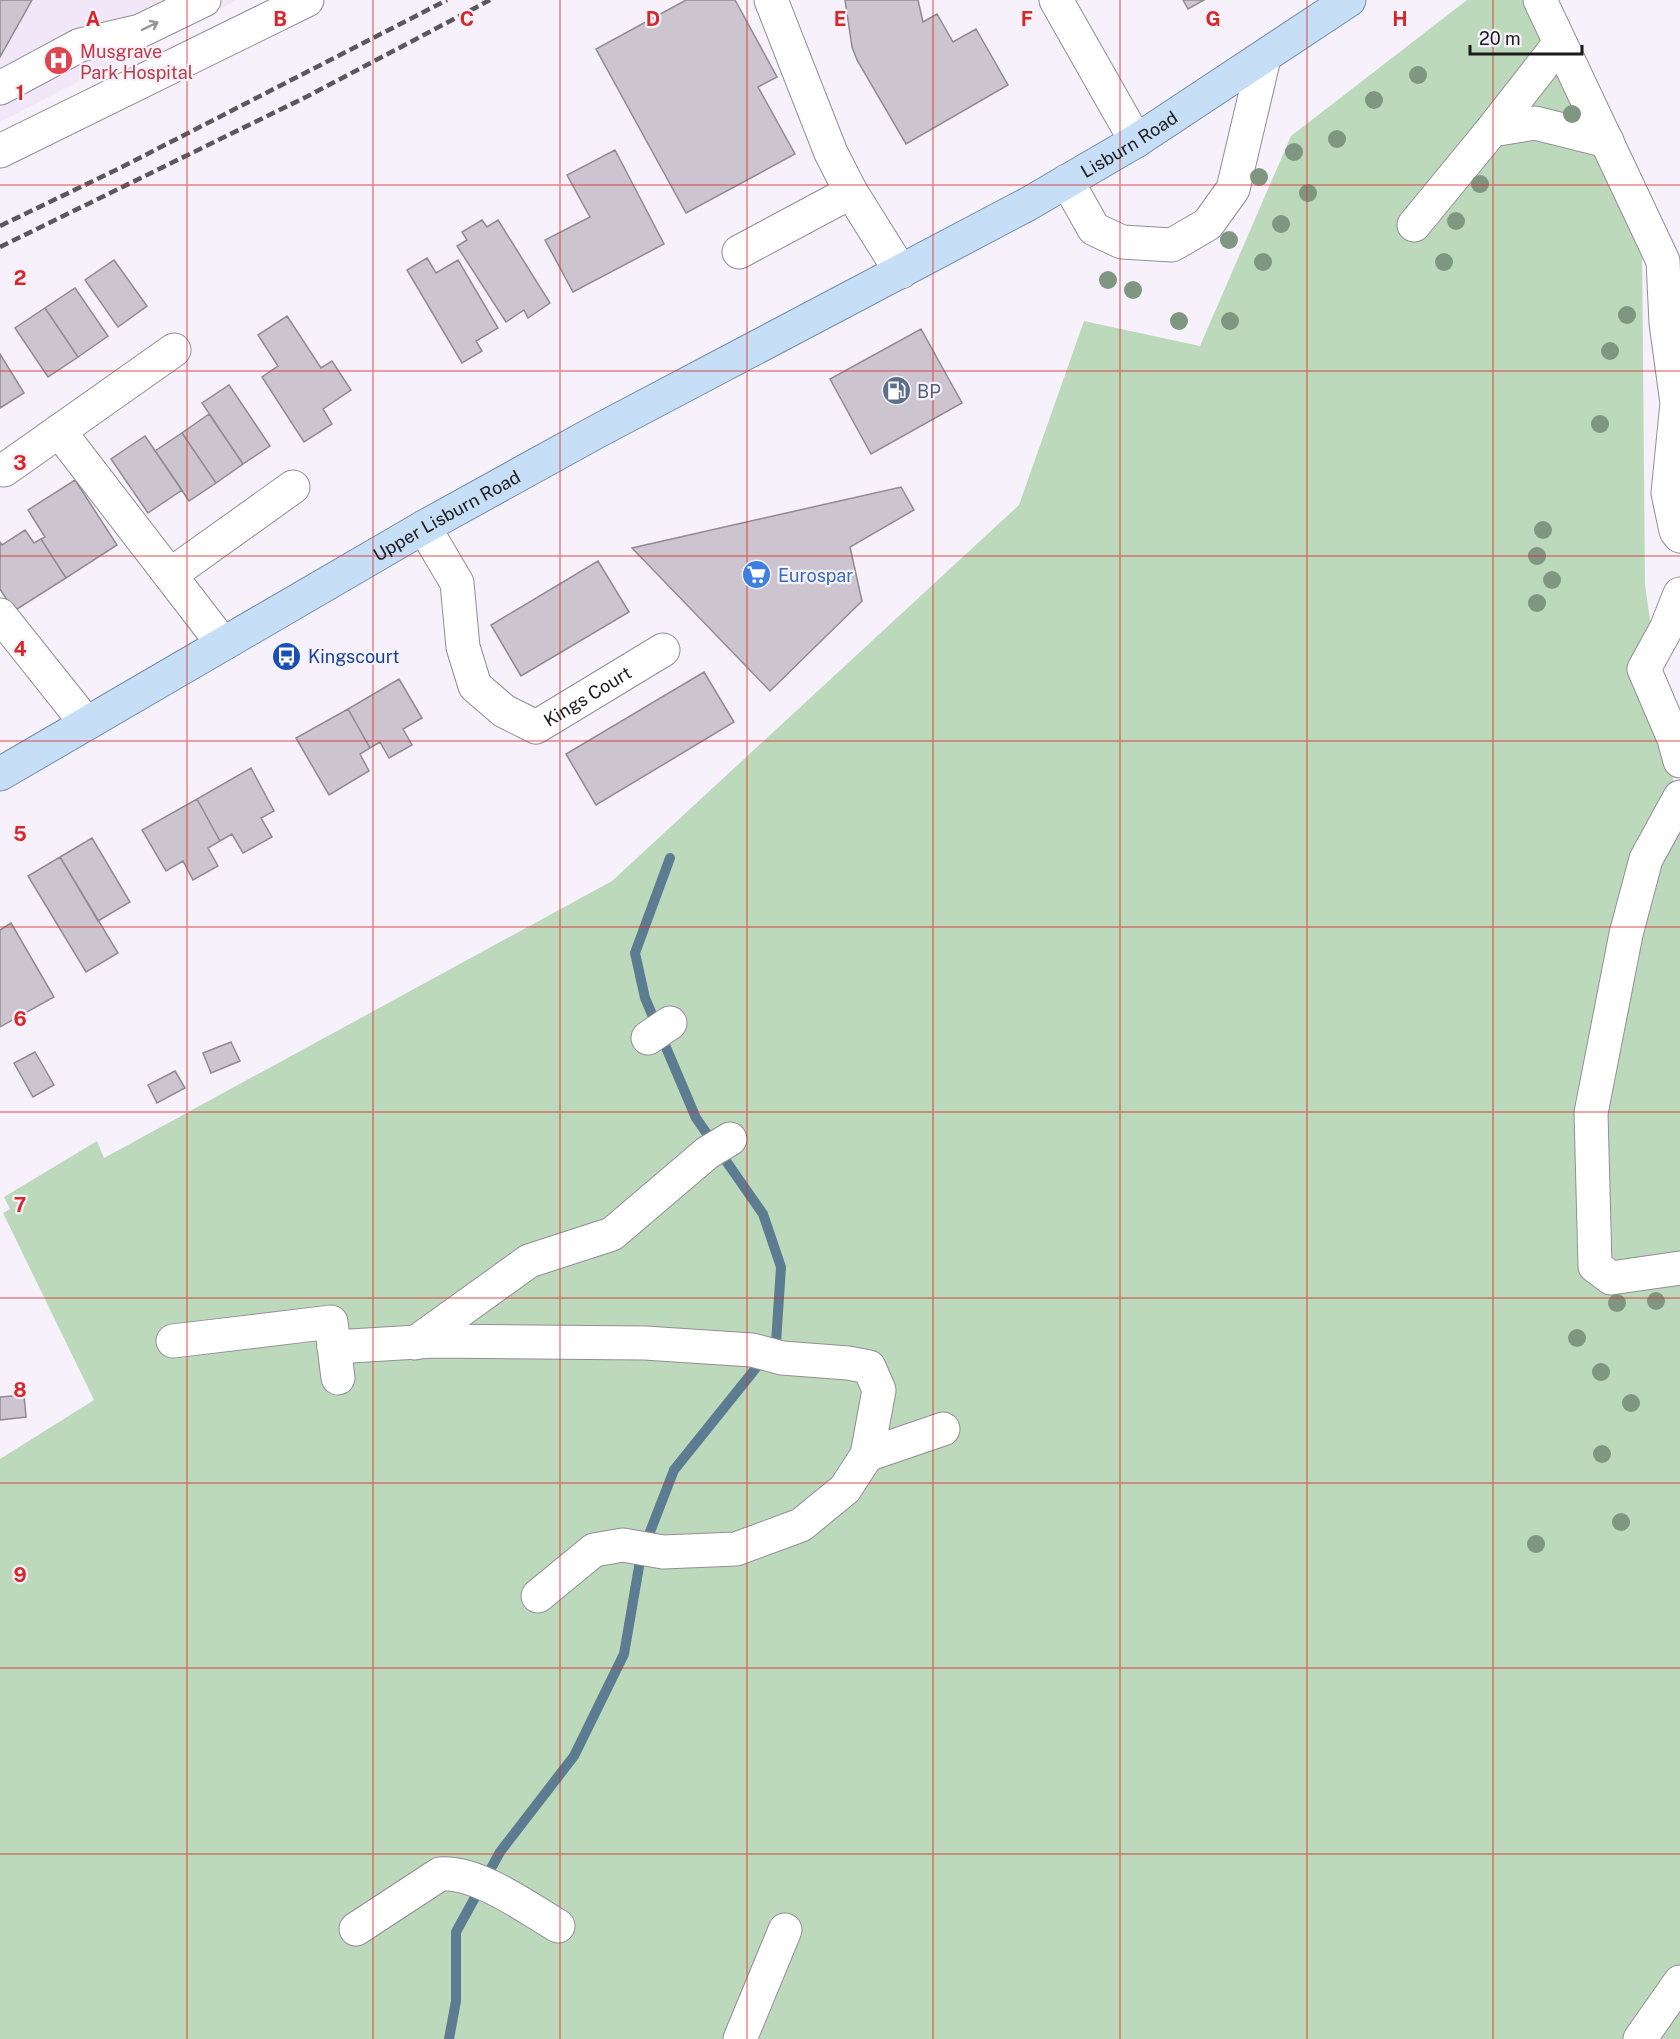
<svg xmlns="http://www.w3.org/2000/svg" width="1680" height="2039" font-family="'Public Sans',sans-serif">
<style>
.built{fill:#f2e7f8}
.green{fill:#bdd9bb}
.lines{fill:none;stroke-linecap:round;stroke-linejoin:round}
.stream{stroke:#5c7d91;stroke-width:10}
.building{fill:#ccc5cf;stroke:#908a93;stroke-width:1.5}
.minor-casing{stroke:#938d96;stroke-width:35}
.major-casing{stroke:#728ca7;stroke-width:35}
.minor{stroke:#fff;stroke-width:33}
.major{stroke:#c6dff7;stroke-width:33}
.rail{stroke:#5b585d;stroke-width:4.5;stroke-dasharray:9 4.5;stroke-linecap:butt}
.tree{fill:#7f9781}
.oneway{stroke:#999899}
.grid{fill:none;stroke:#d62828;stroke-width:1.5;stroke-opacity:0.55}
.labels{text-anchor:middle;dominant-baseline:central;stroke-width:4.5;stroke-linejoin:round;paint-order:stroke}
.health-label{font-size:18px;fill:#be3a42;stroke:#f7f1fb;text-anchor:start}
.street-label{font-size:18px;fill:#1c1a1d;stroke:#f7f1fb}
.service-label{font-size:18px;fill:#4e5e75;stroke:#f7f1fb;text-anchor:start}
.shop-label{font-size:18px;fill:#366cbe;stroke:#f7f1fb;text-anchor:start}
.transit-label{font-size:18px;fill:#164399;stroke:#f7f1fb;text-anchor:start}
.grid-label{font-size:20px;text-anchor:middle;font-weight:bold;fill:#d62828;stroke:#f7f1fb;stroke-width:4.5;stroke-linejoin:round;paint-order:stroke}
</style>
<rect width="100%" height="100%" fill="#f7f1fb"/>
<path class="built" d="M 0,0 L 237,0 L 0,122 Z"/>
<path class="green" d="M 1467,0 L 1528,0 L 1642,242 L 1645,585 L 1680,827 L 1680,2039 L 0,2039 L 0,1459 L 94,1400 L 3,1213 L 10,1209 L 4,1197 L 97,1141 L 104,1158 L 612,881 L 1019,505 L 1084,321 L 1200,346 L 1291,136 Z"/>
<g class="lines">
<path class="stream" d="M 449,2039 L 456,2001 L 456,1932 L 500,1852 L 574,1756 L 624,1654 L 641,1555 L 674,1470 L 776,1343 L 781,1267 L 763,1214 L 696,1118 L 645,998 L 635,953 L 670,858"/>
</g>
<path class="building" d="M 0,0 L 32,0 L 0,57 Z
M 686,0 L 735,0 L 777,77 L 758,87 L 795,154 L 686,213 L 596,49 Z
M 845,0 L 918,0 L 923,22 L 937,14 L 953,42 L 976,29 L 1008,85 L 906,144 L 857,60 L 852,47 Z
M 1183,0 L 1204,0 L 1188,9 Z
M 615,150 L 664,244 L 573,292 L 545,240 L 590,217 L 567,175 Z
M 482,220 L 487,227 L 498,220 L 550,303 L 528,318 L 524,310 L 506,322 L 457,246 L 467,240 L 462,232 Z
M 427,258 L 436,273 L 458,260 L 498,328 L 476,341 L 482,351 L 462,363 L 407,270 Z
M 114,260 L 147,306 L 118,327 L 85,280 Z
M 75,288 L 108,336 L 78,357 L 45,308 Z
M 45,308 L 78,357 L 48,377 L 15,328 Z
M 287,316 L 321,368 L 332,361 L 351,390 L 323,409 L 332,424 L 304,442 L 262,377 L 278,366 L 258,335 Z
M 921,329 L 962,403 L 871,454 L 830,379 Z
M 0,354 L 24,393 L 0,408 Z
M 229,385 L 270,446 L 243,464 L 202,403 Z
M 209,414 L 243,464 L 216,483 L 182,433 Z
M 182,433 L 216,483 L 189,501 L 155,451 Z
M 145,436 L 182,490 L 148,513 L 111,459 Z
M 75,480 L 117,545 L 66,578 L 41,539 L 45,537 L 28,510 Z
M 901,487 L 914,510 L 850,547 L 862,601 L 770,691 L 632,548 Z
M 25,530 L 34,543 L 41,539 L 66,578 L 14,611 L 0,589 L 0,542 L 2,545 Z
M 598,561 L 629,612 L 521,676 L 491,625 Z
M 704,672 L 734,722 L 596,805 L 566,754 Z
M 399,679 L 422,718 L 403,729 L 412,745 L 389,758 L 380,742 L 370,748 L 348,709 Z
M 348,709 L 370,748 L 360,754 L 369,771 L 329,795 L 296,738 Z
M 251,768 L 274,811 L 261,818 L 272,837 L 243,853 L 232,834 L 220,841 L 197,799 Z
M 197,799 L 220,841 L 208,848 L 218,866 L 193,880 L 183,861 L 166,871 L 142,830 Z
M 92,838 L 130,902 L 98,921 L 60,857 Z
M 60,857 L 118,953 L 86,972 L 28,876 Z
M 11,923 L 54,997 L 0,1027 L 0,930 Z
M 231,1042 L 240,1061 L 211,1073 L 203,1053 Z
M 35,1052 L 54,1085 L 33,1097 L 14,1063 Z
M 175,1071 L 185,1088 L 157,1103 L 148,1085 Z
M 24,1395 L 26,1417 L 0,1420 L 0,1397 Z"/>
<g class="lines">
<defs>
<g id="minor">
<path d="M 771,0 L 831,153 L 851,192 L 901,272"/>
<path d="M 1056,0 L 1136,141"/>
<path d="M 1540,0 L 1663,261 L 1666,323 L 1677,403 L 1668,493 L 1676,531 L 1680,536"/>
<path d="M 0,88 L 80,45 L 140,31 L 204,0"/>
<path d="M 1492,130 L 1560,43"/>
<path d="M 0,151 L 307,0"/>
<path d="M 1067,181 L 1094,229 L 1122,242 L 1172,245 L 1208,224 L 1233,189 L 1264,58"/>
<path d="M 1414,225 L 1492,130 L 1535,123 L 1607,141"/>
<path d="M 739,252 L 851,192"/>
<path d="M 59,431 L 223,644"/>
<path d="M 4,470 L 174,350"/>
<path id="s1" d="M 424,527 L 457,583 L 463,647 L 475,686 L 504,711 L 536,727 L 663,650"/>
<path d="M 170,575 L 293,487"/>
<path d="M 1680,594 L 1666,629 L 1644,669 L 1674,739 L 1680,761"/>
<path d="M 0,615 L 86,723"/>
<path d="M 1680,797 L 1646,859 L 1626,934 L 1591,1113 L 1595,1266 L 1611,1278 L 1680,1268"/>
<path d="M 648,1038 L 670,1023"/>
<path d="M 173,1341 L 331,1322 L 338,1378"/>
<path d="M 415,1343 L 529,1261 L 612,1234 L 707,1153 L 730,1139"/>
<path d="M 334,1347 L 434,1341 L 645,1343 L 752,1350 L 782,1358 L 848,1363 L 869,1367 L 879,1390 L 867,1455 L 845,1489 L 801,1525 L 736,1549 L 663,1552 L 623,1545 L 594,1550 L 538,1596"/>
<path d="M 867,1455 L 943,1429"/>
<path d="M 356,1929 L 440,1874 C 477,1871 526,1907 558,1926"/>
<path d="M 740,2039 L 785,1930"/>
<path d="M 1640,2039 L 1680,1982"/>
</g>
<g id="major">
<path id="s2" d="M 0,774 L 424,527 L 596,432 L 1028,204 L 1136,141 L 1349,0"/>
</g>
</defs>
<use href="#minor" class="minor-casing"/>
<use href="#major" class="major-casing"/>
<use href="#minor" class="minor"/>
<use href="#major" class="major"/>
<path class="rail" d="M 0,226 L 122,167 L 447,0
M 0,247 L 308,96 L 490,0"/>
</g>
<g class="tree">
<circle cx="1418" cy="75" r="9"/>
<circle cx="1374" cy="100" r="9"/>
<circle cx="1572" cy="114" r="9"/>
<circle cx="1337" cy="139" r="9"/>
<circle cx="1294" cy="152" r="9"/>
<circle cx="1259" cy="177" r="9"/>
<circle cx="1480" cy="184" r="9"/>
<circle cx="1308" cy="193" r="9"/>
<circle cx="1456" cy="221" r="9"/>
<circle cx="1281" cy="224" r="9"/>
<circle cx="1229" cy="240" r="9"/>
<circle cx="1263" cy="262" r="9"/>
<circle cx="1444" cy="262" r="9"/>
<circle cx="1108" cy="280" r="9"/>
<circle cx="1133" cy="290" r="9"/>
<circle cx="1627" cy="315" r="9"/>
<circle cx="1179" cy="321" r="9"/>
<circle cx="1230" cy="321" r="9"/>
<circle cx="1610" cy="351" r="9"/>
<circle cx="1600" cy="424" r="9"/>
<circle cx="1543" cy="530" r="9"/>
<circle cx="1537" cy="556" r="9"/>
<circle cx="1552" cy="580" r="9"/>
<circle cx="1537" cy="603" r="9"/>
<circle cx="1656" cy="1301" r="9"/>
<circle cx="1617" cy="1303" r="9"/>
<circle cx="1577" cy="1338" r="9"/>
<circle cx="1601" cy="1372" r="9"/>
<circle cx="1631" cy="1403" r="9"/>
<circle cx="1602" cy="1454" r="9"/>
<circle cx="1621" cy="1522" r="9"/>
<circle cx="1536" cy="1544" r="9"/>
</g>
<defs><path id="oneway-shaft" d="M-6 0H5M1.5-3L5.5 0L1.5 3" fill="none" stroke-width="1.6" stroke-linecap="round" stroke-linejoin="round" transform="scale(1.5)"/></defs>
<use class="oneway" href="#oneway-shaft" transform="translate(150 26) rotate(-26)"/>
<path class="grid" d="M 187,0 L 187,2039M 373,0 L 373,2039M 560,0 L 560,2039M 747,0 L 747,2039M 933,0 L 933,2039M 1120,0 L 1120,2039M 1307,0 L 1307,2039M 1493,0 L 1493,2039M 0,185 L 1680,185M 0,371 L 1680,371M 0,556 L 1680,556M 0,741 L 1680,741M 0,927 L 1680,927M 0,1112 L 1680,1112M 0,1298 L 1680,1298M 0,1483 L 1680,1483M 0,1668 L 1680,1668M 0,1854 L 1680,1854"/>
<defs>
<symbol id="hospital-disc" viewBox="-11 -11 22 22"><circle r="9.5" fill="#e0444e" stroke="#f7f1fb"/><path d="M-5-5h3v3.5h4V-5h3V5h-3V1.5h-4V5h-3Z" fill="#fff"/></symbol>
<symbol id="fuel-disc" viewBox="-11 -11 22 22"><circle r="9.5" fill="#5c6f8a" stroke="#f7f1fb"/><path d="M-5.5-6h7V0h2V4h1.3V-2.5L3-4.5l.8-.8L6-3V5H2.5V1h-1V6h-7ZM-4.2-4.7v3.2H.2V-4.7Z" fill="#fff"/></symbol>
<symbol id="supermarket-disc" viewBox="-11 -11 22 22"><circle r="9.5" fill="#3f7fe0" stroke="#f7f1fb"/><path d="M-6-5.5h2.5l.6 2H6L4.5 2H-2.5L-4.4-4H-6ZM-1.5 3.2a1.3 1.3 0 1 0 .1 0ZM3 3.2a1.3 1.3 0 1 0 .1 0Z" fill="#fff"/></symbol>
<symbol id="bus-disc" viewBox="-11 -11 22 22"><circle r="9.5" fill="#1a4fb4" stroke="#f7f1fb"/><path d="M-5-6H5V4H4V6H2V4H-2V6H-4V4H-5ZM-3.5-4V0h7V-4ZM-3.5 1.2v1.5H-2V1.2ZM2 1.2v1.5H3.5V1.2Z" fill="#fff"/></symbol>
</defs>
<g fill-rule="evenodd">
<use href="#hospital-disc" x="42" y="44" width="33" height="33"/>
<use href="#fuel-disc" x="880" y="374" width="33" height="33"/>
<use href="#supermarket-disc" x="740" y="558" width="33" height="33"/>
<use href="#bus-disc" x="270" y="640" width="33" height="33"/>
</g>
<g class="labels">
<g class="health-label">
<text x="80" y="51">Musgrave<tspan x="80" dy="21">Park Hospital</tspan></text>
</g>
<g class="street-label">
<text stroke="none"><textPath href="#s2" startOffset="1293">Lisburn Road</textPath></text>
<text stroke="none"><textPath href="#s2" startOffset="516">Upper Lisburn Road</textPath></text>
<text stroke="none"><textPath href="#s1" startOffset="304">Kings Court</textPath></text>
</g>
<g class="service-label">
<text x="917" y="391">BP</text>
</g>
<g class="shop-label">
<text x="778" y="575">Eurospar</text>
</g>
<g class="transit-label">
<text x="308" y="656">Kingscourt</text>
</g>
</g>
<g class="grid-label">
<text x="93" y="26">A</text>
<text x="280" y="26">B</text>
<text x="467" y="26">C</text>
<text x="653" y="26">D</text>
<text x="840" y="26">E</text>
<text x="1027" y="26">F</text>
<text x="1213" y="26">G</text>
<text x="1400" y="26">H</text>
<text x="20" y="100">1</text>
<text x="20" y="285">2</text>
<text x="20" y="470">3</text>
<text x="20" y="656">4</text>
<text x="20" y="841">5</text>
<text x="20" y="1026">6</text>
<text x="20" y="1212">7</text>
<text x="20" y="1397">8</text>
<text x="20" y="1582">9</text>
</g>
<path d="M1470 45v9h112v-9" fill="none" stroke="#1c1a1d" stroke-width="3"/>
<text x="1479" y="45" font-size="18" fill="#1c1a1d" stroke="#f7f1fb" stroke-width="4.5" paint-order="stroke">20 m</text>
</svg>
